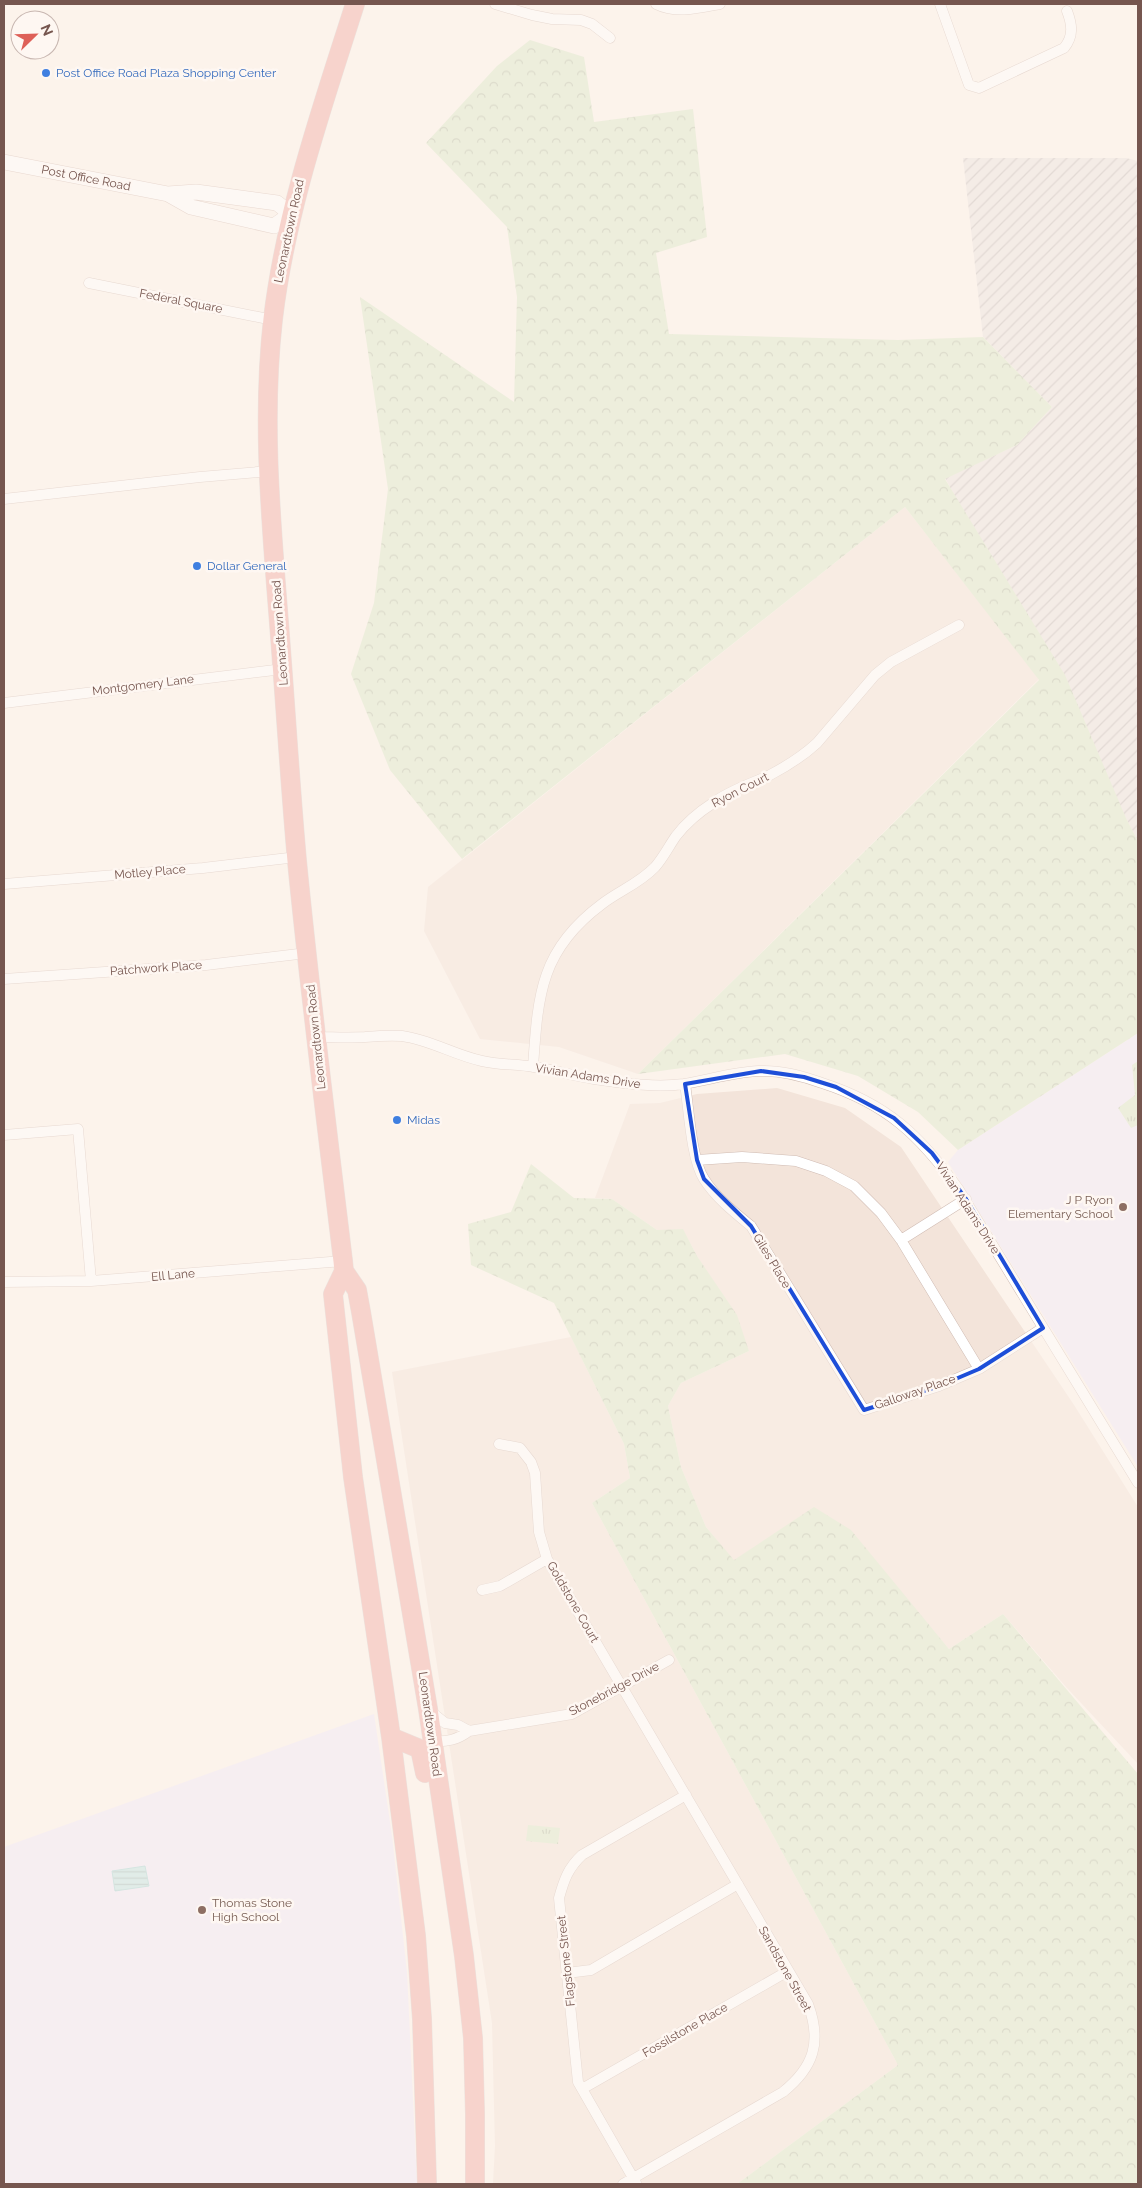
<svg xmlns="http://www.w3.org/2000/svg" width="1142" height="2188" font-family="Raleway,sans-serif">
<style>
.residential{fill:#f3e4da}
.industrial{fill:url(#industrial-furrows)}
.education{fill:#f0e8f9}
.grass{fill:url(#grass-tufts)}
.forest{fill:url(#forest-crowns)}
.water{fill:url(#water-rules);stroke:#a7d6d6}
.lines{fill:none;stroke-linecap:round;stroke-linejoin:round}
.street-casing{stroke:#d0bcb3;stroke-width:11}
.secondary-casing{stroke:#d3bbb1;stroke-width:16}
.highway-casing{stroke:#d9d0ce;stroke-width:20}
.street{stroke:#fff;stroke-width:10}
.secondary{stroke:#fff;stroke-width:15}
.highway{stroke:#f2aea6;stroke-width:19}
.marked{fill:none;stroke:#1d4ed8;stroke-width:4;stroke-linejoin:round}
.shop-dot{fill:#3f7fe0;stroke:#fef7f2;stroke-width:2}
.education-dot{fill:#8d6e63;stroke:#fef7f2;stroke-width:2}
.labels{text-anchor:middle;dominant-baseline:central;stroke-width:5;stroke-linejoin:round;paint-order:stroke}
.shop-label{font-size:12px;fill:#366cbe;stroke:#fef7f2;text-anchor:start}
.street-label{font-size:12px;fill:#76564f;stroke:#fef7f2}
.education-label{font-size:12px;fill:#785e54;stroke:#fef7f2;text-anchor:end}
</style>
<defs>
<pattern id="industrial-furrows" width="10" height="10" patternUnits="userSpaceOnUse" patternTransform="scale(1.25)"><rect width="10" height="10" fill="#ece4e1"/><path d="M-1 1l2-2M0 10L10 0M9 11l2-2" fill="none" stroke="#c4bcb9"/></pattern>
<pattern id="grass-tufts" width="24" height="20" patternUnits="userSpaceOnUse" patternTransform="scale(1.25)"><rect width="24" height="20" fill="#dce9ca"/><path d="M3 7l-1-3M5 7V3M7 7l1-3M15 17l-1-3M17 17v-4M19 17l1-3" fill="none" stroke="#b7c0a6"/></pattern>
<pattern id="forest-crowns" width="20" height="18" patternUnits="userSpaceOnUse" patternTransform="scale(1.25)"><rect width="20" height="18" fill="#dce9ca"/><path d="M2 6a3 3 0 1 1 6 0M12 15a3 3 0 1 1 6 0" fill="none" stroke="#b7c0a6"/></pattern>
<pattern id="water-rules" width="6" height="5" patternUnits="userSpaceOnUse" patternTransform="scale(1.25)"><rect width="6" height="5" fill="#c0e5e4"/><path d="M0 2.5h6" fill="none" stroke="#a1bcbb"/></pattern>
</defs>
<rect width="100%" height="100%" fill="#fcf3eb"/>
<path class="residential" d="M 905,507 L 1039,679 L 638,1074 L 559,1047 L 480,1039 L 424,931 L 428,887 Z
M 777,1088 L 845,1108 L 901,1147 L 1074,1405 L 1138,1507 L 1138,1764 L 1067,1688 L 1003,1614 L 949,1649 L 915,1609 L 734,1561 L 706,1527 L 681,1467 L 668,1406 L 681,1383 L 749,1351 L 683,1230 L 657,1230 L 612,1199 L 595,1198 L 630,1104 L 660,1103 L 697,1094 Z
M 571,1337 L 624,1444 L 630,1478 L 592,1503 L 898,2065 L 737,2184 L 493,2184 L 495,2146 L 492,2023 L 392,1372 Z"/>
<path class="industrial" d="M 963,158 L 1126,158 L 1138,161 L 1138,841 L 945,478 L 1017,445 L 1052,407 L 983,337 Z"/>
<path class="education" d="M 1138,1033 L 1138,1467 L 948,1162 L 958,1150 Z
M 374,1714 L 392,1836 L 407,1973 L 417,2184 L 4,2184 L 4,1847 Z"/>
<path class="grass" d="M 1138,1061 L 1138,1125 L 1131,1128 L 1118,1108 L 1135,1095 L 1132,1065 Z
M 528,1825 L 560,1828 L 558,1844 L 526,1841 Z"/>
<path class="forest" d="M 530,40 L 584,57 L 594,122 L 693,109 L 707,237 L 656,253 L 669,334 L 898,340 L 983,337 L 1052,407 L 1017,445 L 945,479 L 1065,675 L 1126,818 L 1138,841 L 1138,1033 L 958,1150 L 918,1112 L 858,1076 L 785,1054 L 638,1074 L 1039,680 L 905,507 L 462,859 L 390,770 L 351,674 L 374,603 L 388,489 L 360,297 L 514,402 L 517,297 L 507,227 L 426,143 L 497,66 Z
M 531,1164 L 574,1198 L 612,1199 L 657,1230 L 683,1229 L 697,1256 L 737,1315 L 749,1351 L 681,1383 L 668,1406 L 681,1467 L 706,1527 L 734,1560 L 814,1507 L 851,1530 L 949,1649 L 1003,1614 L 1138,1774 L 1138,2184 L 737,2184 L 898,2065 L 592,1503 L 630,1478 L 624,1444 L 554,1303 L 471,1265 L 468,1224 L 511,1212 Z"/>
<path class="water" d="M 145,1866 L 149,1886 L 115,1891 L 112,1871 Z"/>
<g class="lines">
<defs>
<path id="street" d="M 495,4 L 532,15 L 552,19 L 581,20 L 592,24 L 610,38
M 656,4 C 676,14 699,8 720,4
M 940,4 L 969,85 L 979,88 L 1064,48 C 1074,36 1072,24 1067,11
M 89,283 L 273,320
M 4,499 L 200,477 L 270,471
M 4,703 L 283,669
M 4,884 L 203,868 L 297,857
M 4,979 L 206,965 L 307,953
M 315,1037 C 332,1037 348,1038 365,1037 C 377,1036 390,1035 402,1036 C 431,1040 454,1055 482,1061 C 499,1065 517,1064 534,1067 C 554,1070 574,1076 594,1079 C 624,1083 654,1088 684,1084 C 709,1080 733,1072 759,1071 C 779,1070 803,1076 822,1083 C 887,1104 920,1135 959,1190 L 1138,1483
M 533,1067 C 538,995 540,950 602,904 C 619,891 640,883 655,867 C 663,858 669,846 676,836 C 686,823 699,812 713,803 C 730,790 751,784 770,775 C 787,766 803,756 817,743 L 875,675 L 891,662 L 959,625
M 685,1084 C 689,1109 691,1159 704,1179 C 716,1198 735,1213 751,1226 L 864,1410 L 939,1386 L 979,1369 L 1043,1328
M 4,1135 L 78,1129 L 91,1281
M 697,1160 L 742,1157 L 796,1161 L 826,1171 L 854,1186 L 881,1213 L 901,1240 L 979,1369
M 901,1240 L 966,1199
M 4,1282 L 91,1281 L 343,1261
M 499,1444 L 520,1448 L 531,1462 L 535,1473 L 539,1532 L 547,1559 L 808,2004 C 822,2042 814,2067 783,2092 L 623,2184
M 482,1590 L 500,1586 L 547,1559
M 429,1710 L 445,1723 L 458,1725 L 469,1731
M 432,1741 C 447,1742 457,1740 469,1731 L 572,1714 L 669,1660
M 567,1973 L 591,1970 L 738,1884
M 582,2089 L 788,1971
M 636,2183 L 578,2082 L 559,1898 C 564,1880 568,1868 582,1855 L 686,1795"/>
<path id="secondary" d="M 4,162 L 168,194 L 196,192 L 277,203 L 291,214 L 274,226 L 191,207 L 168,194"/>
<path id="highway" d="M 355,4 C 322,108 286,210 273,319 C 260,433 274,549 282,663 C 287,729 291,795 297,861 C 310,995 327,1128 343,1261 L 344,1271 L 357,1290 L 361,1312 L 428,1709 L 464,1956 L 473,2038 L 475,2114 L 475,2184
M 344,1271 L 333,1294 L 353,1477 L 391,1737 L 416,1936 L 422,2019 L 427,2184
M 391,1737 L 420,1749 L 425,1773"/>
</defs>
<use href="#street" class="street-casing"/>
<use href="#secondary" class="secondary-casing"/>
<use href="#highway" class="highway-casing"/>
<use href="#street" class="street"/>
<use href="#secondary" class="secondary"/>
<use href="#highway" class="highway"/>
</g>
<path d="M0 0H1142V2188H0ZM 761,1071 L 804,1077 L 836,1087 L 894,1118 L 932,1153 L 966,1199 L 1043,1328 L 979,1369 L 939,1386 L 864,1410 L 751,1226 L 704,1179 L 697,1160 L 685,1084 Z" fill="#fcf3eb" fill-opacity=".55" fill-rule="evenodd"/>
<path class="marked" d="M 761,1071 L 804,1077 L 836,1087 L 894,1118 L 932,1153 L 966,1199 L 1043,1328 L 979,1369 L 939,1386 L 864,1410 L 751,1226 L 704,1179 L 697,1160 L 685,1084 Z"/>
<g class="shop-dot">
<circle cx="46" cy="73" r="5"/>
<circle cx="197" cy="566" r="5"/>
<circle cx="397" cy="1120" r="5"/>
</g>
<g class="education-dot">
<circle cx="1123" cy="1207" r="5"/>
<circle cx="202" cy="1910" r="5"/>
</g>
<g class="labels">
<g class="shop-label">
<text x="56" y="73">Post Office Road Plaza Shopping Center</text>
<text x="207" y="566">Dollar General</text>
<text x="407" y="1120">Midas</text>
</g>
<g class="street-label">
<text transform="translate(86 178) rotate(11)">Post Office Road</text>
<text transform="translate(289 231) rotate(-78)">Leonardtown Road</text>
<text transform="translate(181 301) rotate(11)">Federal Square</text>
<text transform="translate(280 633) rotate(-94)">Leonardtown Road</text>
<text transform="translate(143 685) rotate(-7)">Montgomery Lane</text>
<text transform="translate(740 790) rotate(-27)">Ryon Court</text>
<text transform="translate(150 872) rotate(-5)">Motley Place</text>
<text transform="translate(156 968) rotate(-4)">Patchwork Place</text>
<text transform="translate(316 1037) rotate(-96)">Leonardtown Road</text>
<text transform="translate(588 1076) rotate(9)">Vivian Adams Drive</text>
<text transform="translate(968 1208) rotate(57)">Vivian Adams Drive</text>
<text transform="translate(772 1261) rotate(59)">Giles Place</text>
<text transform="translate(173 1275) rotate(-5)">Ell Lane</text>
<text transform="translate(915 1392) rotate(-19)">Galloway Place</text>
<text transform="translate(573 1602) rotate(60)">Goldstone Court</text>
<text transform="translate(614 1689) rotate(-28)">Stonebridge Drive</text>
<text transform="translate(430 1724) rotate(82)">Leonardtown Road</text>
<text transform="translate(566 1961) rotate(-96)">Flagstone Street</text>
<text transform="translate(785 1969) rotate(61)">Sandstone Street</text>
<text transform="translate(685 2030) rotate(-30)">Fossilstone Place</text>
</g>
<g class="education-label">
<text x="1113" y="1200">J P Ryon<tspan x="1113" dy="14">Elementary School</tspan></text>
<text x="212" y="1903" text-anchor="start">Thomas Stone<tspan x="212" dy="14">High School</tspan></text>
</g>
</g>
<rect width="1142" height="2188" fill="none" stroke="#76564f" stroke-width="10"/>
<g transform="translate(35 35) rotate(67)"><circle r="24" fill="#fef7f2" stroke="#c8b7b1"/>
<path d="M0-4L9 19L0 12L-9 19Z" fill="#de6058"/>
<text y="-8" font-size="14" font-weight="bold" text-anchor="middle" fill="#76564f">N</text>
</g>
</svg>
